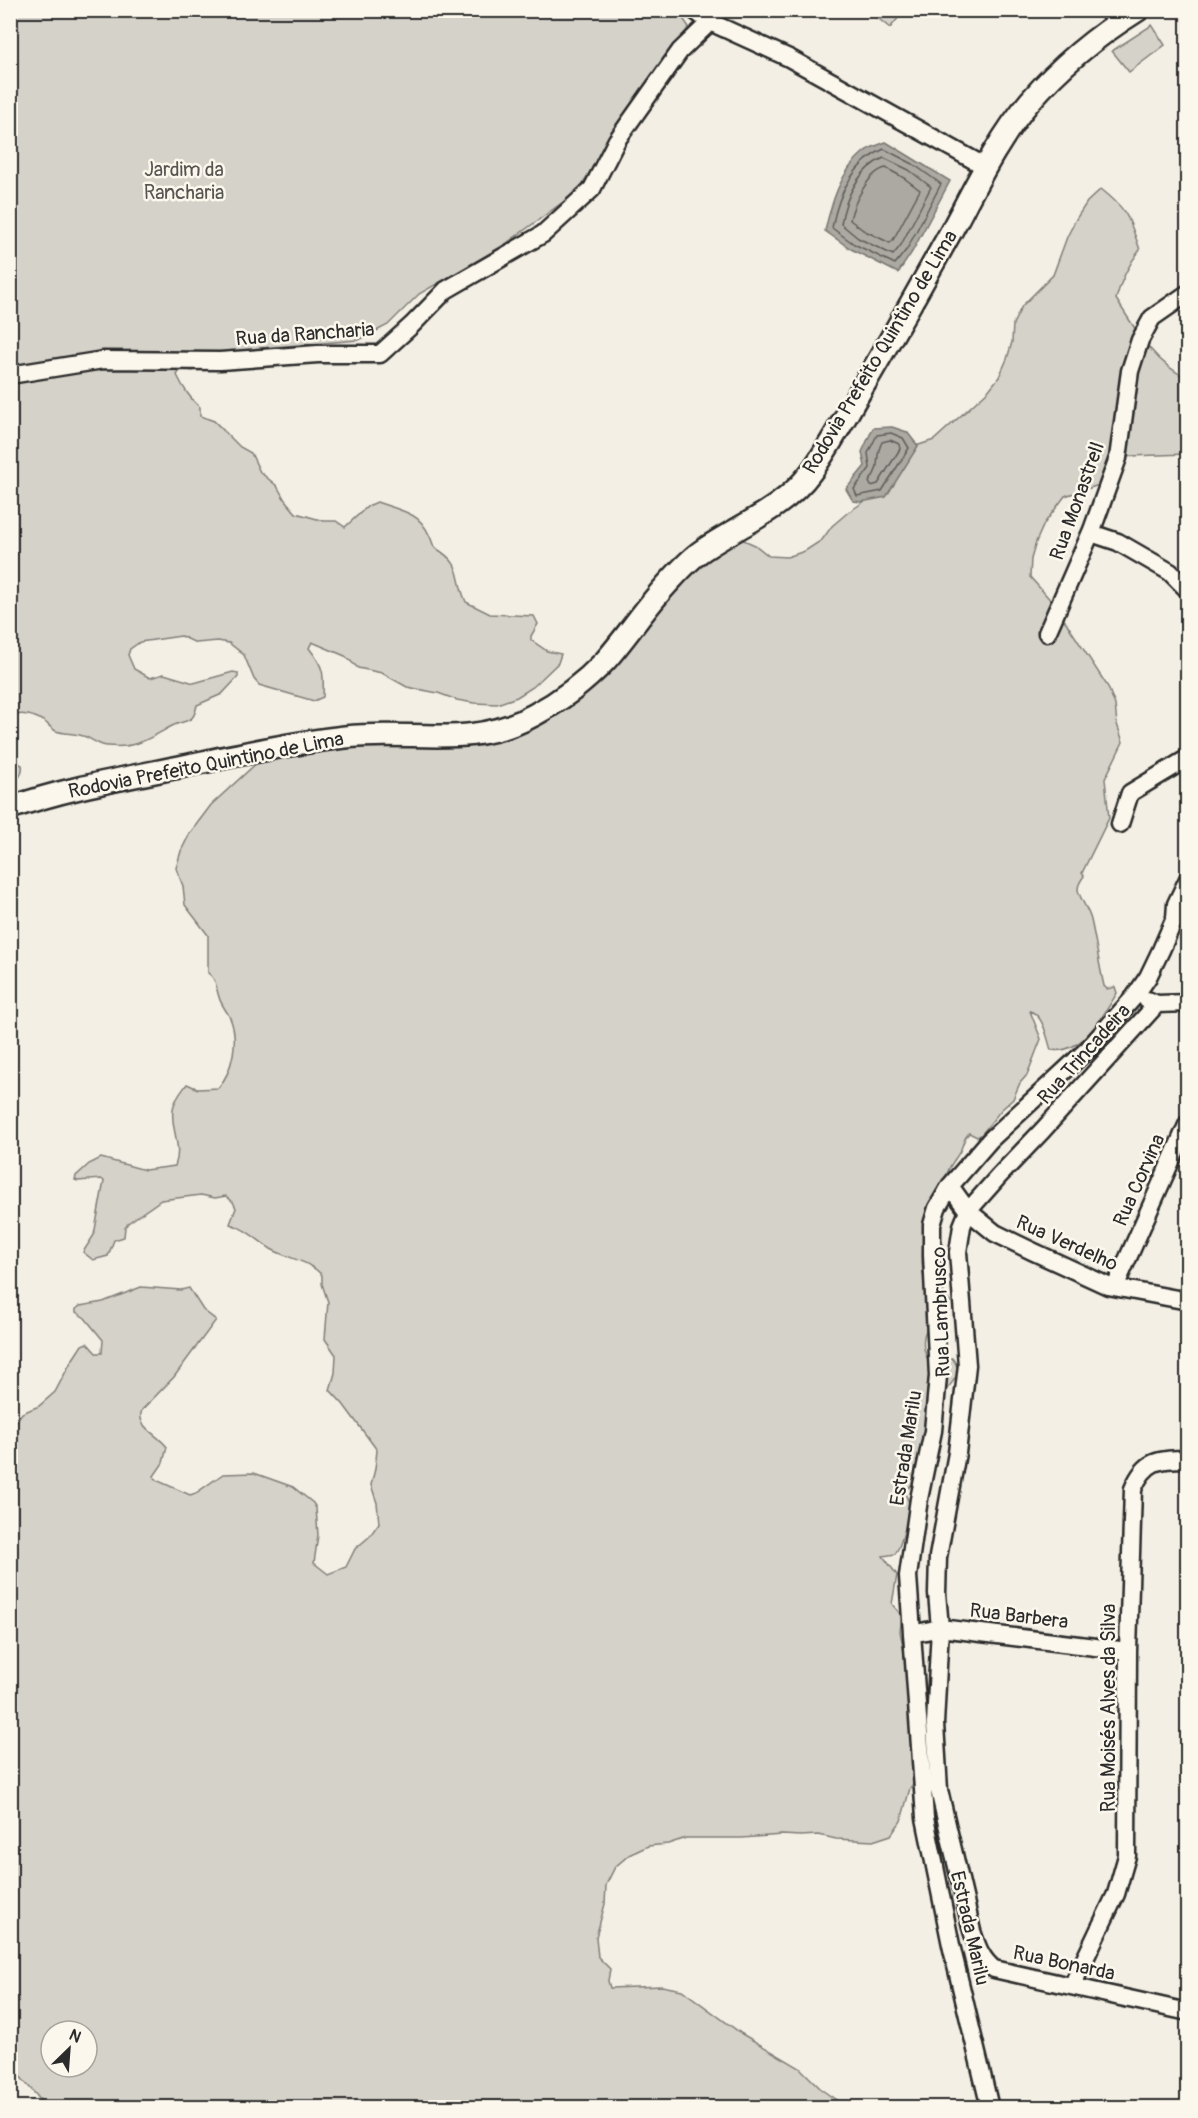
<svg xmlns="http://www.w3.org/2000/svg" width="1198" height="2118" font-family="Pangolin,sans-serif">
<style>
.green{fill:#d5d2c9;stroke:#807e7a;stroke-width:1.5;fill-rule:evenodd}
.water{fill:#aca9a2;stroke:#787772;stroke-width:1.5}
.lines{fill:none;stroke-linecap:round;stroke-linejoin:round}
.shore{stroke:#5f5d5b;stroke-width:1.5}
.minor-casing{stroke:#2b2b2b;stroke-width:21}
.major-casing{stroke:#2b2b2b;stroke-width:26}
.minor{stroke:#fbf7ec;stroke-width:16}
.major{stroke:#fbf7ec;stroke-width:21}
.labels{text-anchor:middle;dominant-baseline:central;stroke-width:5;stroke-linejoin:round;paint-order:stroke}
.park-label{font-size:20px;fill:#565552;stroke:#fbf7ec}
.street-label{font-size:20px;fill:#2b2b2b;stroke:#fbf7ec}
</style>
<rect width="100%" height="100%" fill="#f3efe4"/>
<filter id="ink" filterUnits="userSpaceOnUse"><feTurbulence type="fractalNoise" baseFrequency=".0167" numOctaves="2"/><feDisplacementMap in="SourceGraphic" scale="12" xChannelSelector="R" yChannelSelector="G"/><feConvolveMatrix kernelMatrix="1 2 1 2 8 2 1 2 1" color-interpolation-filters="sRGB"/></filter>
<g filter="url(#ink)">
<path class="green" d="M 677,10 L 689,27 L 635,100 L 578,191 L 504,245 L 419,294 L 388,325 L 359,340 L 262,348 L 202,356 L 193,371 L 181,369 L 177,375 C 182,386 191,400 200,407 L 200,416 L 214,421 L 240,447 L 251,453 L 260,472 L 277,486 L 285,500 L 296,513 L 324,521 L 336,521 L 345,527 L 368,506 L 377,502 C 408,513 423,512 434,547 C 465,566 453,572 466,602 L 490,614 L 534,616 L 538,624 L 531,636 L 531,640 L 547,651 L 561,654 L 558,663 L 533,687 L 517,697 L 497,704 L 474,703 L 457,700 L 438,693 L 407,687 L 382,673 L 358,668 L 345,656 L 312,642 L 309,648 C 324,667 324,673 323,697 L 314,701 L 259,685 L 254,679 L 244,655 L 229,643 L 218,641 L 196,643 L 181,636 L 140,642 L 130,649 L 128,655 L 134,669 L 150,678 L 164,674 L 194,683 L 233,672 L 238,673 L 238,677 L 222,694 L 197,705 C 193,725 188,718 172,726 C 150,738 135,749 108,746 C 99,746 91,738 83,736 C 74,733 64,734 56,731 C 51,729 49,725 45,722 C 36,716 20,711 11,717 L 11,11 Z
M 869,11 L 904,11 L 890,28 Z
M 1152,25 L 1165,45 L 1129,72 L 1112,51 Z
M 1101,189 C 1128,210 1129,218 1140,250 C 1128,265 1121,280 1116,299 C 1136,330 1153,362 1187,378 L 1187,454 L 1130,456 L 1113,467 L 1102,484 L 1065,496 L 1044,524 L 1036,542 L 1031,559 L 1030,577 L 1054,604 L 1108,687 L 1115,705 L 1117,724 L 1123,742 L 1105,779 L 1109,818 L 1082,873 L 1084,876 C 1081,880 1078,884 1078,889 C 1078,896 1089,910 1091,920 C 1096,942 1099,964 1104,986 L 1107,989 L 1115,987 L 1117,993 C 1103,1016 1082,1055 1051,1050 C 1047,1038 1044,1016 1030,1011 L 1041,1039 L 1027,1075 L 1020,1083 L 1013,1099 L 1001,1110 L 981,1135 L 977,1137 L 969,1133 C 963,1139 964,1142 961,1149 C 958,1156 952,1162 949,1169 C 936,1198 916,1247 924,1278 C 929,1295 943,1291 950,1302 C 944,1312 935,1318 928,1327 C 920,1339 923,1357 934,1366 L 943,1357 L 952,1358 C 969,1377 941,1390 934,1405 C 930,1413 930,1424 928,1432 C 925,1440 921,1446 919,1454 C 914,1470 922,1480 904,1491 L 912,1509 L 899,1547 L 895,1554 L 883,1556 L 897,1575 L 892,1604 L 902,1616 L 900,1631 L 907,1667 L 919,1678 L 931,1732 L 929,1762 L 910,1788 L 901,1821 L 891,1835 L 873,1841 L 836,1839 L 819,1835 L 800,1836 L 782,1835 L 742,1838 L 686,1838 L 668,1844 L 648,1846 L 629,1855 L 615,1867 L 606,1885 L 605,1904 L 596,1937 L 598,1957 L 610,1969 L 608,1981 L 610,1988 L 662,1986 L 682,1990 L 742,2034 L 800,2068 L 822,2090 L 839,2102 L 842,2107 L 45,2107 L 37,2096 L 11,2066 L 11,1429 L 22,1413 L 39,1406 L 55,1392 L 71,1362 L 82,1345 L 87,1343 L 96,1353 L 102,1353 L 103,1340 L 85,1318 L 76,1312 L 76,1309 L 80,1306 L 103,1302 L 141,1287 L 181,1290 L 189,1288 L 203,1310 L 216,1320 L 174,1377 L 142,1410 C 135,1427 158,1434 167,1447 L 163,1463 L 154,1476 L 156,1480 L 190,1495 L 196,1493 L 223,1474 L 254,1473 L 293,1487 L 313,1503 L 316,1508 L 318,1535 L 314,1563 L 328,1574 L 346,1567 L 355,1549 L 369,1537 L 379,1523 L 377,1503 L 371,1485 L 375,1469 L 377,1450 L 343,1404 L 330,1390 L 335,1373 L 336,1355 L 325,1339 L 328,1302 L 322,1284 L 322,1275 C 308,1260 289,1259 271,1249 C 257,1240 247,1229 230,1224 L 236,1208 L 233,1202 L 226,1196 L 215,1198 L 201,1195 L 161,1200 L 128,1223 L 125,1227 L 124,1237 L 114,1240 L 108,1256 L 93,1260 L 83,1252 L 94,1235 L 104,1181 L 101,1179 L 78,1181 L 75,1180 L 76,1176 L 89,1164 L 101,1158 L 145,1170 L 175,1166 C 183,1147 170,1128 173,1109 C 174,1100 182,1091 187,1084 L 198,1089 L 218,1088 C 233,1071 239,1039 230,1018 C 227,1011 221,1005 219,997 C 215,986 218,981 208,973 L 208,935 L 185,905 L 183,886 L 176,868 L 181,851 L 190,833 L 211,805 L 260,760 L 346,738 L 463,740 L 539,712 L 687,570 L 737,537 L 755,545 L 769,556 L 787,557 L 805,551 L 822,540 L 832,526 L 846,514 L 862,503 L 876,491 L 916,446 L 934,440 L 988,391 L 999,377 L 1007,359 L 1012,342 L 1013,324 L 1022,306 L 1053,275 L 1067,237 L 1076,219 L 1087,202 ZM 51,2031 L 87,2031 L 87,2067 L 51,2067 Z
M 16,762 L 22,765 C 24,774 17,780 11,785 L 11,765 Z"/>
<path class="water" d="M 886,142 L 950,181 L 912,252 L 898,273 L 851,249 L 825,231 C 831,204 841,170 864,152 C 870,147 879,145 886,142 Z
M 892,427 L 907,432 L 918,446 L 886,497 L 861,502 L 853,501 L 846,489 L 865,466 L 862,452 L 873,428 Z"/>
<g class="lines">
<path class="shore" d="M 884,149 L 913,164 L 941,184 L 907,249 L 895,264 L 854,244 L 832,228 C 838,195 853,163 884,149 Z
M 884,158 L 909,170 L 931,187 L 901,245 L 893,255 L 858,238 L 841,224 C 845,198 859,168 884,158 Z
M 886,168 L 904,178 L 920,190 L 893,240 L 890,243 L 863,230 L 850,220 C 853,204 869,171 886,168 Z
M 891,433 L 903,438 L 909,448 L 882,491 L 857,496 L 854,489 L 870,468 L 868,453 L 877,435 Z
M 890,440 L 899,444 L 900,449 L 878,484 L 871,486 L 869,482 C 883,464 873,460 882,442 Z"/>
<defs>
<path id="minor" d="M 694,10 L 710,22 L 789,58 L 986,167
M 10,375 L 103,360 L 220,361 L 318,354 L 380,354 L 412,325 L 446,290 L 543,234 L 592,189 L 617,140 L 680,51 L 710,22
M 1091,533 L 1118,542 L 1170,572 L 1188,590
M 1047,633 L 1092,530 L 1118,458 L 1130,371 L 1140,340 L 1152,318 L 1188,293
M 1120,824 L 1130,793 L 1188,758
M 1147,1000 L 1157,1004 L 1188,1003
M 1157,1004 L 1042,1131 L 999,1176 L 968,1211 L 962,1226 L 958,1252 L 967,1365 L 957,1453 L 938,1557 L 937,1593 L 940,1628 L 935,1724 L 939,1790 L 972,1931 C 977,1946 981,1959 994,1969 L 1188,2012
M 950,1186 L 968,1211 L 995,1233 L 1032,1251 L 1108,1286 L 1188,1301
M 1115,1287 L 1188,1123
M 912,1634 L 940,1628 L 1128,1651
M 1072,1986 L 1116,1894 L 1127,1856 L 1128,1651 L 1133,1489 C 1145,1460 1158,1459 1188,1459
M 990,2108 L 951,1945 L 925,1818 L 908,1576 L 919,1499 L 933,1431 L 938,1376 L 932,1255 L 932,1225 L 937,1208 L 950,1186 L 990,1140 L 1088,1049 L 1135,996 L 1148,977 L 1161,950 L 1175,918 L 1176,904 L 1188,879"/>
<path id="major" d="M 10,808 C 67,788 126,778 184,766 C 237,755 291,743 345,737 C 413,729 470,750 534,715 C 560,701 585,682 605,661 C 628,635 647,605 671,580 C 681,569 691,558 703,550 C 741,524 783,510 811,472 C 830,446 845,417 861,390 C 893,336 923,282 953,228 C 976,185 998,139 1030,101 C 1061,65 1098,35 1138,10"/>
</defs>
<use href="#minor" class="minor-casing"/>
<use href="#major" class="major-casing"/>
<use href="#minor" class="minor"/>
<use href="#major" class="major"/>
</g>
</g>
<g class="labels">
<g class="park-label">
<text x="184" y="169">Jardim da<tspan x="184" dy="23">Rancharia</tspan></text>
</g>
<g class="street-label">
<text transform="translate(305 334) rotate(-4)">Rua da Rancharia</text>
<text transform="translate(880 352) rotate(-59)">Rodovia Prefeito Quintino de Lima</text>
<text transform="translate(1077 501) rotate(-70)">Rua Monastrell</text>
<text transform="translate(206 765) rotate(-11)">Rodovia Prefeito Quintino de Lima</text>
<text transform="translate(1084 1054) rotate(-48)">Rua Trincadeira</text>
<text transform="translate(1139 1180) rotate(-66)">Rua Corvina</text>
<text transform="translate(1067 1243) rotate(24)">Rua Verdelho</text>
<text transform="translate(941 1312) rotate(-92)">Rua Lambrusco</text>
<text transform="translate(906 1448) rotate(-81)">Estrada Marilu</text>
<text transform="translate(1019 1616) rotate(7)">Rua Barbera</text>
<text transform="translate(1108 1708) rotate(-90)">Rua Moisés Alves da Silva</text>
<text transform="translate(970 1928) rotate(77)">Estrada Marilu</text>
<text transform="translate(1064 1963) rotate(12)">Rua Bonarda</text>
</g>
</g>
<rect width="1198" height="2118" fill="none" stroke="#fbf7ec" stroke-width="36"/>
<rect x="18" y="18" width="1162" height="2082" fill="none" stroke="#2b2b2b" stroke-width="2" filter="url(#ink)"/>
<g transform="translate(69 2049) rotate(25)"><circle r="28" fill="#fbf7ec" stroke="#a8a59f" stroke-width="1.5"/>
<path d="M0-4.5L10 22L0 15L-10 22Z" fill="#2b2b2b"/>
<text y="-9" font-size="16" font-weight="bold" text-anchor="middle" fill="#2b2b2b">N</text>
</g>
</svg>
